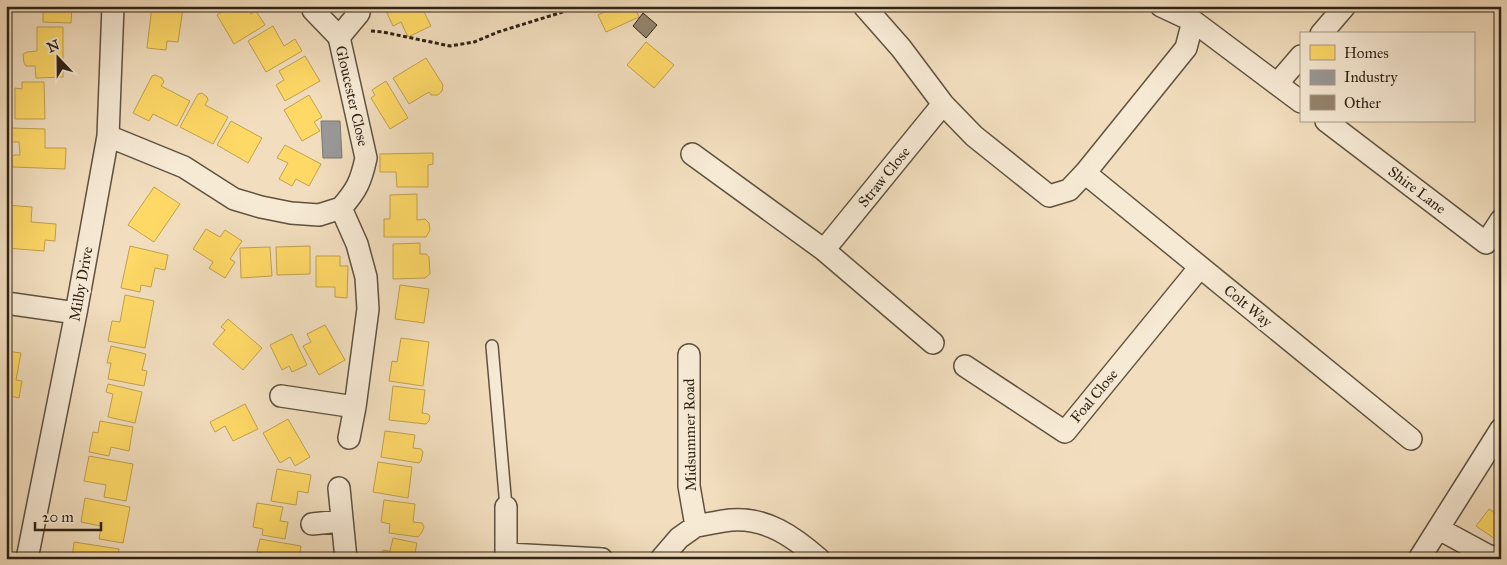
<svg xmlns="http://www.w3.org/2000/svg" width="1507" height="565" font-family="'IM FELL Great Primer',serif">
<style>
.homes{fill:#ffd966;stroke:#c0a24e}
.industry{fill:#999;stroke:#797672}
.building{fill:#94846d;stroke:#2e2316}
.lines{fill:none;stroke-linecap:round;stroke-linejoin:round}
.lane-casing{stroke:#5f5240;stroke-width:14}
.street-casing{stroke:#5f5240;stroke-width:24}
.path{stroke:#2e2316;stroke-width:3;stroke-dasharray:4 2.5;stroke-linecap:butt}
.lane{stroke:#f7ead5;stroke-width:11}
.street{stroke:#f7ead5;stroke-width:21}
.labels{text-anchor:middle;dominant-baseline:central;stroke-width:5;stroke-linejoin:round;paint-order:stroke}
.street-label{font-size:15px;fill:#2e2316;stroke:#f7ead5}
</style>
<rect width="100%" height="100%" fill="#f2debe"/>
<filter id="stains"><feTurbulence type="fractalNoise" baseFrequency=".004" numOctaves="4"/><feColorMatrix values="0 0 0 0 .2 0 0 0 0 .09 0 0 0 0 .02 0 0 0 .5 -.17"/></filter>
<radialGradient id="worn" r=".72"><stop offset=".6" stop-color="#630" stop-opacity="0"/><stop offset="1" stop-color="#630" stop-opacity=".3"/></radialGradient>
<path class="homes" d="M 43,6 L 72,6 L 71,23 L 43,22 Z
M 152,6 L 183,8 L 178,42 L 167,41 L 166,50 L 147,48 Z
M 231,6 L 247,6 L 251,14 L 256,11 L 265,25 L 234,44 L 217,15 Z
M 390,6 L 421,6 L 431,26 L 408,37 L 401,22 L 393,26 L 385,9 Z
M 608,6 L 634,6 L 639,17 L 606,32 L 598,15 L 609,10 Z
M 273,26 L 284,46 L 295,39 L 302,51 L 266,72 L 248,41 Z
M 37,27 L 63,27 L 63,77 L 36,78 L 35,66 L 26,66 L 24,63 L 23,54 L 27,52 L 37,51 Z
M 646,42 L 674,65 L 654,88 L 627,65 Z
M 305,56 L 320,81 L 285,101 L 276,85 L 284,80 L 279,71 Z
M 426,58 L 443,85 L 442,91 L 438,95 L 431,95 L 429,92 L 409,104 L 393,78 Z
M 155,75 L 162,78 L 164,82 L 161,86 L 190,101 L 177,126 L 153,114 L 149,121 L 133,113 L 152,76 Z
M 386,81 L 408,118 L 390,129 L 371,98 L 375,95 L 372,90 Z
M 22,82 L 44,82 L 45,119 L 15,119 L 15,88 L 22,89 Z
M 202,93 L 207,97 L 208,100 L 205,105 L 228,117 L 213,144 L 180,127 L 198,94 Z
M 309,95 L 322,117 L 314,122 L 320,131 L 302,141 L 284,110 Z
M 231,121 L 262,138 L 248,163 L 217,145 Z
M 11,128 L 45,129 L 45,148 L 66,148 L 65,169 L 13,167 L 12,165 L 11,158 L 14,155 L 20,155 L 19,142 L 11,142 L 7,137 L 7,131 Z
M 285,145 L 321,164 L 309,186 L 296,179 L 292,186 L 279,179 L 288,163 L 277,158 Z
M 433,153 L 433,164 L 428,165 L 428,187 L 397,187 L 396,172 L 380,172 L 380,154 Z
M 154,187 L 180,204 L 154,242 L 128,225 Z
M 417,194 L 417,220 L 425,219 L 429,223 L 430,230 L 426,237 L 384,237 L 384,219 L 390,219 L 390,195 Z
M 6,205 L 32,207 L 31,222 L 56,224 L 55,241 L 45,240 L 44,251 L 6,248 Z
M 206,229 L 220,237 L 225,230 L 242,241 L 230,259 L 235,262 L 225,278 L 209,268 L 213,262 L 193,249 Z
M 420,243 L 420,254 L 426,254 L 429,257 L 430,274 L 425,278 L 393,279 L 393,244 Z
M 130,246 L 168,255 L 165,270 L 155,268 L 151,287 L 141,285 L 140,292 L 121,288 Z
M 310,246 L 310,274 L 277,275 L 276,247 Z
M 270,247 L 272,276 L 241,278 L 240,248 Z
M 316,256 L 340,256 L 340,266 L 348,266 L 347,298 L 335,297 L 335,287 L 316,287 Z
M 400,285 L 429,289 L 424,323 L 395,319 Z
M 125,295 L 154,301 L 145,348 L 108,341 L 112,321 L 120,322 Z
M 228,319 L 262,348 L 243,370 L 213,344 L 225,330 L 221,327 Z
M 325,325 L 345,360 L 319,375 L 303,346 L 311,342 L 307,334 Z
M 292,334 L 307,365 L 292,372 L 289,366 L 282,370 L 270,345 Z
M 401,338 L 429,342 L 423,386 L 389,381 L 392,361 L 397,362 Z
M 111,346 L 146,354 L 142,370 L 147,371 L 144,386 L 108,379 L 111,363 L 107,363 Z
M 6,351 L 21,353 L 16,380 L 22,381 L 19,398 L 6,395 Z
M 108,384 L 142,392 L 135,423 L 108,417 L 113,394 L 106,392 Z
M 393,386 L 425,390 L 422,413 L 428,414 L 430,416 L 429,421 L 426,424 L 389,420 Z
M 245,404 L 258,429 L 233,441 L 225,426 L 215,432 L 210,422 Z
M 288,419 L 310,457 L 295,466 L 290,457 L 280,463 L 263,433 Z
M 100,421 L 133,427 L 129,451 L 111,447 L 109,456 L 89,452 L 93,432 L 98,433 Z
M 385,431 L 415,435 L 413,448 L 421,449 L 423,452 L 421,461 L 419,463 L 381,457 Z
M 89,456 L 133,464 L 126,501 L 104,497 L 106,485 L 84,481 Z
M 378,462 L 412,467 L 408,498 L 373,492 Z
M 277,469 L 311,475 L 308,493 L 298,491 L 296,505 L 271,501 Z
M 85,498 L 130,507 L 123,543 L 99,539 L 101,526 L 81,522 Z
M 384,500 L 415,504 L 413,522 L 422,523 L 424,527 L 422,532 L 418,537 L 389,533 L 390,524 L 381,522 Z
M 257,503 L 283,507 L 280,521 L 288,522 L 285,539 L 262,535 L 263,529 L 253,527 Z
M 1489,509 L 1501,517 L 1501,543 L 1476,526 Z
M 393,538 L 417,543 L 414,558 L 417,559 L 381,559 L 383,550 L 390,551 Z
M 260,539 L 301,546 L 299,559 L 269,559 L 270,555 L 257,552 Z
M 74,542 L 119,549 L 118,557 L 127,559 L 72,559 Z"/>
<path class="industry" d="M 321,121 L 340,121 L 342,158 L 323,158 Z"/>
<path class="building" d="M 643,13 L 657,25 L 646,38 L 633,26 Z"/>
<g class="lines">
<defs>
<path id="lane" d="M 492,346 L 506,507"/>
<path id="street" d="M 864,6 L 901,48 L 943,104 L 974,136 L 1049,196 L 1069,190 L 1085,173 L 1186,48 L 1193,21
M 1161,6 L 1193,21 L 1301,102
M 313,10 L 339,37 L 366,158 C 361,181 357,190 341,208 L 357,244 L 366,277 L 368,309 L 355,407 L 349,438
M 1321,34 L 1345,6
M 339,37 L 359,13
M 1277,84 L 1301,56
M 1326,121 L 1486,243 L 1501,220
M 108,136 L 184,167 L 234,199 L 261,207 L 291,213 L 319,215 L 341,208
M 692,154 L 824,250
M 1085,173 L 1411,439
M 6,303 L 76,313
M 933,343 L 824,250 L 943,104
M 965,366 L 1065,432 L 1200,267
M 281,396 L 355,407
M 339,488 L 346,559
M 506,507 L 506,559
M 312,524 L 341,521
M 696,526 C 708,524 720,521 731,520 C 766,517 794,537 819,559
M 1439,529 L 1487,555 L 1500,559
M 506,554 L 602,559
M 27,559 L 76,313 L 108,136 L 113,6
M 661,559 L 679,538 L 696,526 L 689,486 L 689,355
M 1419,559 L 1501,429"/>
</defs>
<use href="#lane" class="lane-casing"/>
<use href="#street" class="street-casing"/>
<path class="path" d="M 371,31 L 383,32 L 450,46 L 474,42 L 498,32 L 566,11 L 565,6"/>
<use href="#lane" class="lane"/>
<use href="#street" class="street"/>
</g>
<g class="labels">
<g class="street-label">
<text transform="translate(352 96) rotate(77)">Gloucester Close</text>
<text transform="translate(884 177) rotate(-51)">Straw Close</text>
<text transform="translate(1417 190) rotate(37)">Shire Lane</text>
<text transform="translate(81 284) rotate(-80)">Milby Drive</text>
<text transform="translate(1248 306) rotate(39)">Colt Way</text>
<text transform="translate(1094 396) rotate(-50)">Foal Close</text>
<text transform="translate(690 435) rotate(-91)">Midsummer Road</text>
</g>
</g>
<rect width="1507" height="565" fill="none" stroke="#f2debe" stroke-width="25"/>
<rect x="8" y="8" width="1492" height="550" fill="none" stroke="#2e2316" stroke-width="2.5"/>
<rect x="12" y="12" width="1482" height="540" fill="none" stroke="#2e2316"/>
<rect x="1300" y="32" width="175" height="90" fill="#f7ead5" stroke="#a79a89"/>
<rect x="1310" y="45" width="25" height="15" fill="#ffd966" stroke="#a79a89"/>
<text x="1344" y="58" font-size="15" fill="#2e2316">Homes</text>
<rect x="1310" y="70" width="25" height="15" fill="#999999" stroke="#a79a89"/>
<text x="1344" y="82" font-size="15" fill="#2e2316">Industry</text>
<rect x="1310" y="95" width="25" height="15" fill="#94846d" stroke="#a79a89"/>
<text x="1344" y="108" font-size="15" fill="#2e2316">Other</text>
<g transform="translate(58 58) rotate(338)" stroke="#f7ead5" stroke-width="4" paint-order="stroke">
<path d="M0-4L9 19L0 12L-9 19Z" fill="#2e2316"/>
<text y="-8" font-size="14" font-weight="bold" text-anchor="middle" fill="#2e2316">N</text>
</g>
<path d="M35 522v8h66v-8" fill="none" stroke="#2e2316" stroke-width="2.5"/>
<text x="42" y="522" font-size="15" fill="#2e2316" stroke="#f7ead5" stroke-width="4" paint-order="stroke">20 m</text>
<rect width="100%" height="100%" filter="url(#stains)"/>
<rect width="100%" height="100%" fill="url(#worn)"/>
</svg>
